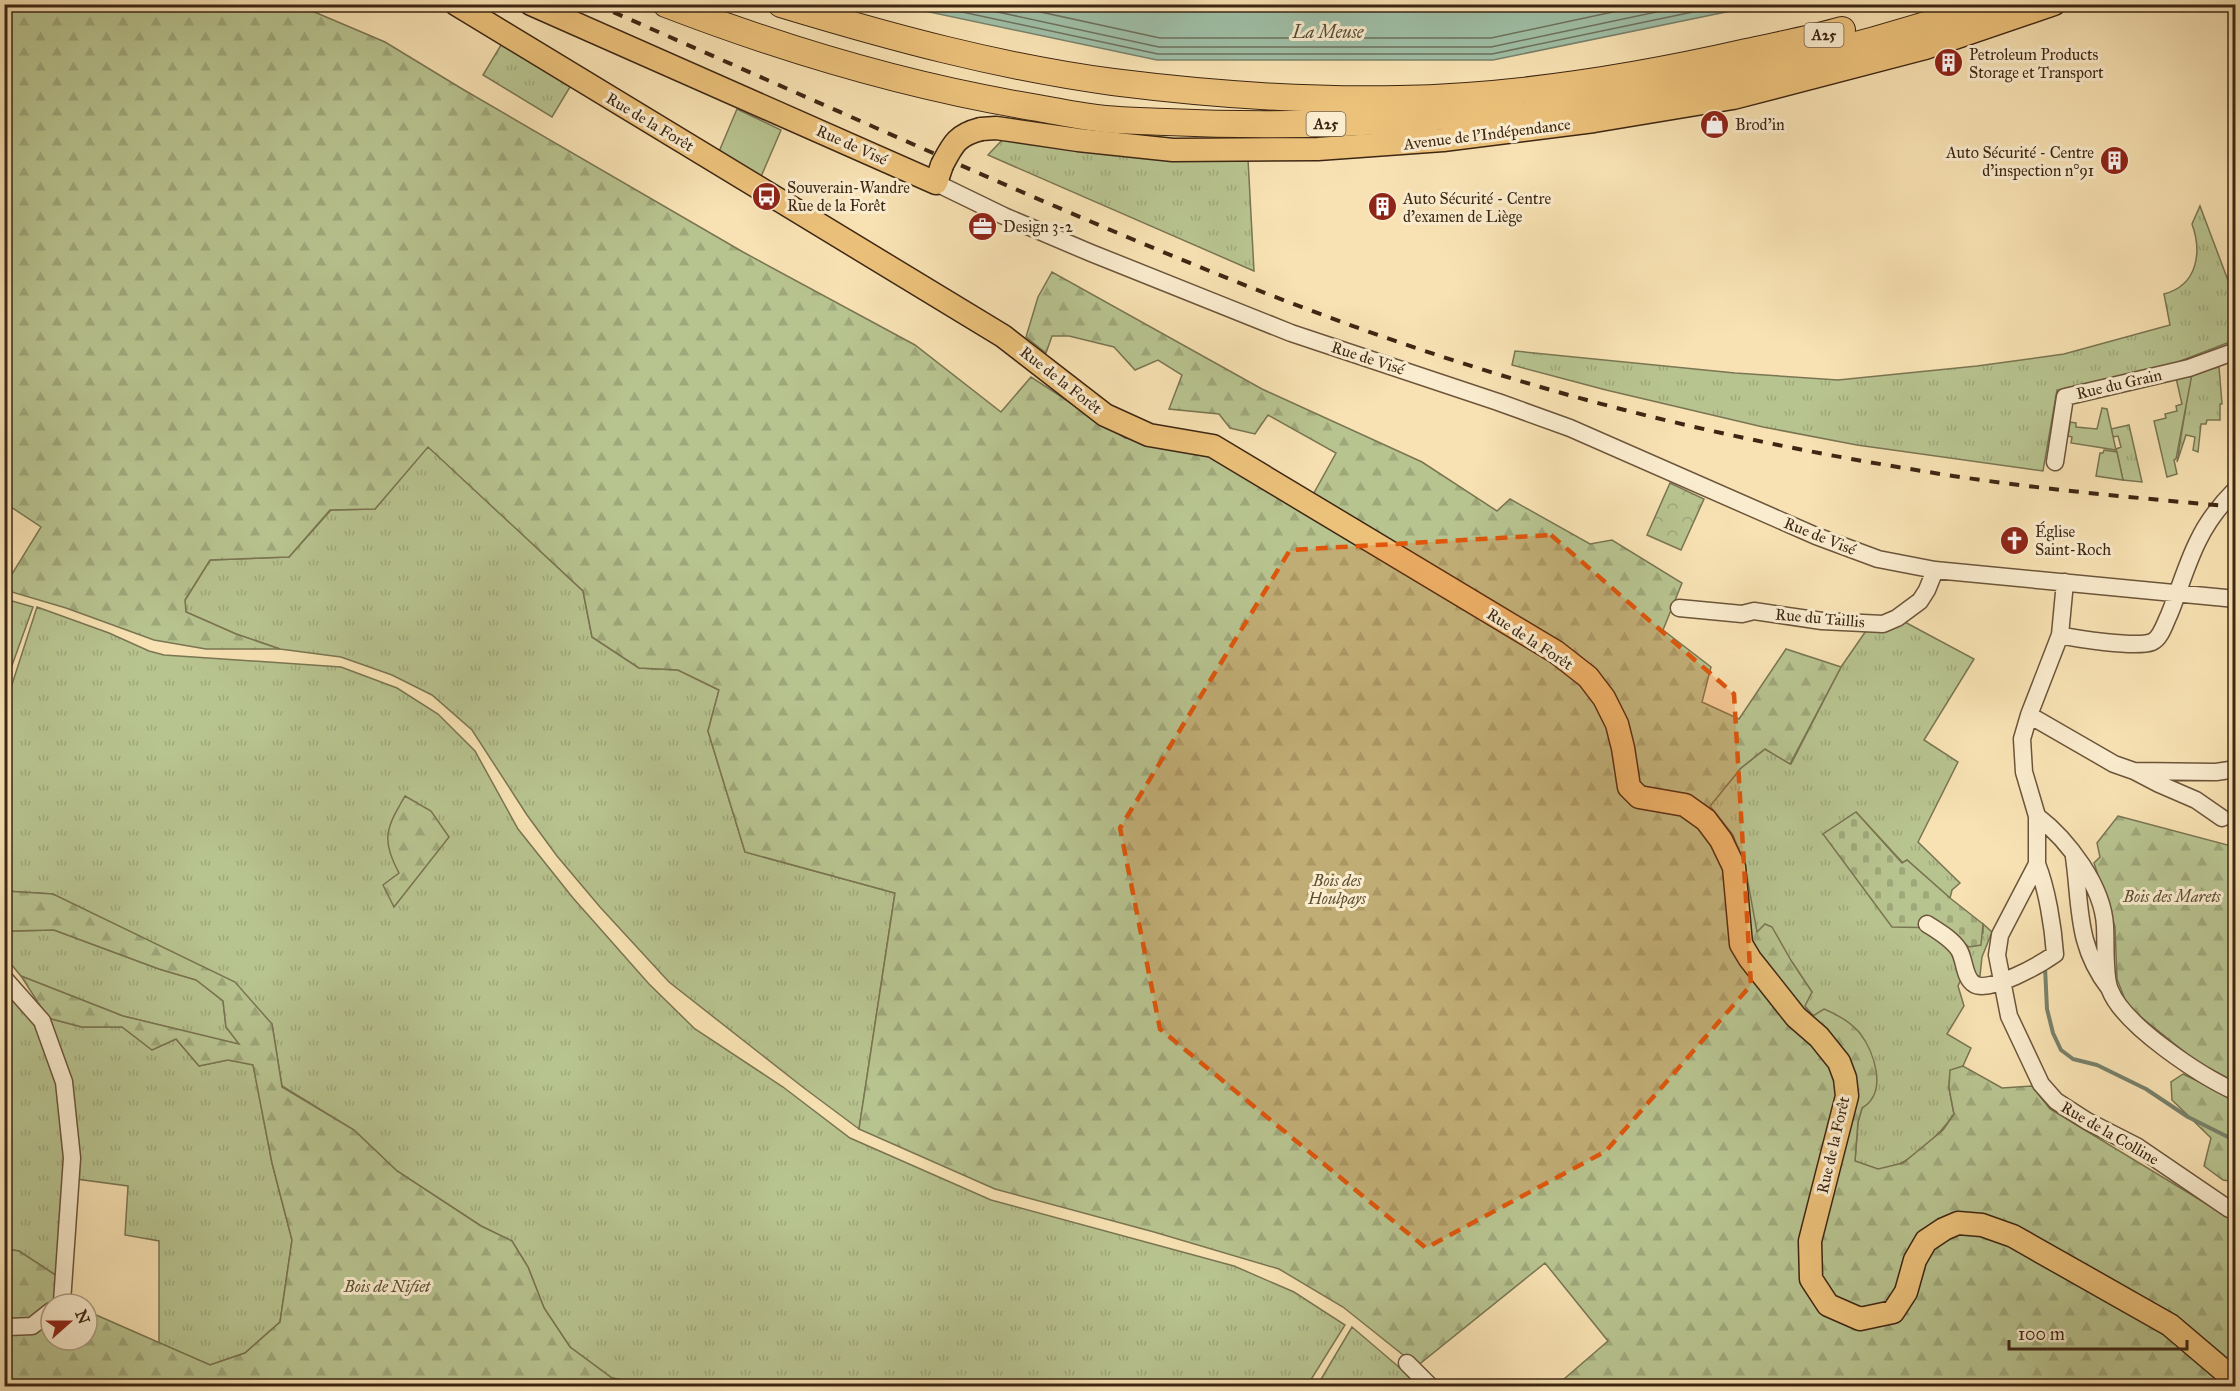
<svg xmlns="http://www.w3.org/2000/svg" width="2240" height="1391" font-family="'IM FELL Great Primer',serif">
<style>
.grass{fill:url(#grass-tufts);stroke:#7a7552;stroke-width:1.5}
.forest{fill:url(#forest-firs);stroke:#7a7552;stroke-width:1.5}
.cemetery{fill:url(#cemetery-stones);stroke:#7a7552;stroke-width:1.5}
.park{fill:url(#park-crowns);stroke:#7a7552;stroke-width:1.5}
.garden{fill:#b8c490;stroke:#7a7552;stroke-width:1.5}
.water{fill:#9fbfa7;stroke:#78826c;stroke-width:1.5}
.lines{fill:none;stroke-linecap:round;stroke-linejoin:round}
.shore{stroke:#6e725d;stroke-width:1.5}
.stream{stroke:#78826c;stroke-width:4}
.minor-casing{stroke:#6c553b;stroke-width:19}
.major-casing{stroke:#3d2613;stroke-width:25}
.highway-casing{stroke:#3d2613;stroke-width:28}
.minor{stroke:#faecce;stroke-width:16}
.major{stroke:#ecc17a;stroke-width:22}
.highway{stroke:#ecc17a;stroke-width:26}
.rail{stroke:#3d2613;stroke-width:4;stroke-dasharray:10 10;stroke-linecap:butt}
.major-bridge-casing{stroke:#3d2613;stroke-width:25;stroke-linecap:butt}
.major-bridge{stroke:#ecc17a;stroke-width:22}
.marked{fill:#df560c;fill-opacity:0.2;stroke:#df560c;stroke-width:4.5;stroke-dasharray:12 8;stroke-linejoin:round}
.labels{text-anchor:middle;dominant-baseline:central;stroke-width:6;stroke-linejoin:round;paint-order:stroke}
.shield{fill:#faecce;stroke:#76614b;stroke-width:1.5}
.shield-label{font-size:15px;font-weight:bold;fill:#3d2613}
.poi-label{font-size:16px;fill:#3d2613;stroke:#faecce;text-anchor:start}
.street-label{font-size:16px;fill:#3d2613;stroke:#faecce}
.park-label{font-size:16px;font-style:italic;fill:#5c4e32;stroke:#faecce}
.water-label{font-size:18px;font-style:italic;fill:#564c38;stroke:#faecce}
</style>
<defs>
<pattern id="grass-tufts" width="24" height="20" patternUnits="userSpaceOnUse" patternTransform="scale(1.5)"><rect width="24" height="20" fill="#b8c490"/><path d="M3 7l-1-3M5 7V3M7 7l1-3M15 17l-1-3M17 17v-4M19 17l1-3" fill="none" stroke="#9fa87b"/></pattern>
<pattern id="forest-firs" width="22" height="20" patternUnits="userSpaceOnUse" patternTransform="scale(1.5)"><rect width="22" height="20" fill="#b8c490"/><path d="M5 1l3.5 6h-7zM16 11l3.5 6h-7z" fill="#9fa87b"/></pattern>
<pattern id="cemetery-stones" width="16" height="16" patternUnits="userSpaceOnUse" patternTransform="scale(1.5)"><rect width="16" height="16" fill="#b8c490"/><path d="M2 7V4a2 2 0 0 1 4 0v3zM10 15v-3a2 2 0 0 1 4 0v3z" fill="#9fa87b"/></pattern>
<pattern id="park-crowns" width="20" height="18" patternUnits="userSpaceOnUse" patternTransform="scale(1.5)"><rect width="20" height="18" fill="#b8c490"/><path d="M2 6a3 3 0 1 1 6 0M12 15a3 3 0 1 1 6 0" fill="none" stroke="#9fa87b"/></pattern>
</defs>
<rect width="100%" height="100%" fill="#f8e2b3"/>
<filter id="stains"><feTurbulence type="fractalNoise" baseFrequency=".00333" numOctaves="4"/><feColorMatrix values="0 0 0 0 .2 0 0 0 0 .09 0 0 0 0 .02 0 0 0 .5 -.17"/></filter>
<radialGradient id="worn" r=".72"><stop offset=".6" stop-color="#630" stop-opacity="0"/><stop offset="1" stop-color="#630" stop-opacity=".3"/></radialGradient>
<path class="grass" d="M 504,40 L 573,82 L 552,117 L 483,75 Z
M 1003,139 L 1248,159 L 1254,271 L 988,155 Z
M 2200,206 L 2235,299 L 2235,340 L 2170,365 L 2057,390 L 2043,471 L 1857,445 L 1763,427 L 1606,390 L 1512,365 L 1515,351 L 1735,373 L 1838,380 L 1977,366 L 2064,354 L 2170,325 L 2164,294 C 2198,285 2202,252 2192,224 Z
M 2219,367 L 2222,404 L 2220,404 L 2220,420 L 2207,420 L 2206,424 L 2201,424 L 2198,452 L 2193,450 L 2195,437 L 2186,435 L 2177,462 L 2191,374 Z
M 2129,425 L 2142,482 L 2123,480 L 2116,449 L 2121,447 L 2118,436 L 2113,437 L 2111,429 Z
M 428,446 L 583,591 L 592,637 L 639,668 L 678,670 L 719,690 L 708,731 L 745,852 L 895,893 L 859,1129 L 804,1088 L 669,982 L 600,907 L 557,856 L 527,815 L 472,730 L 432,695 L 392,675 L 341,657 L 280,649 L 236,634 L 186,612 L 185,600 L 210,560 L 289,557 L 331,510 L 375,509 Z
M 5,599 L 33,607 L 5,685 L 4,599 Z
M 37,607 L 109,633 L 149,651 L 164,655 L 341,667 L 397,688 L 438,714 L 475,751 L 518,829 L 573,898 L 649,984 L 695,1029 L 783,1087 L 850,1138 L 991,1200 L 1234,1266 L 1294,1292 L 1345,1325 L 1307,1386 L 652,1386 L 612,1378 L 570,1347 L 544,1308 L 528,1267 L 512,1241 L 481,1226 L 397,1171 L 354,1130 L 282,1086 L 272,1024 L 53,894 L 5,891 L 5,706 Z
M 1901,620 L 1974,659 L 1924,740 L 1958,762 L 1918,842 L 1960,883 L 1952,890 L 1950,898 L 1907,860 L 1903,863 L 1856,812 L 1923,926 L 1983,933 L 1983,924 L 1992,932 L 1982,957 L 1980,976 L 1962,977 L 1958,986 L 1964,1006 L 1947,1034 L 1971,1048 L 1963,1066 L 1950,1071 L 1949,1088 L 1954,1114 C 1940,1135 1905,1170 1878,1169 C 1871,1168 1862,1163 1855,1161 L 1858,1122 L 1862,1108 L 1814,1016 L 1804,1006 L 1812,992 L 1792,962 L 1757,932 L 1710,806 L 1741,768 L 1765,749 L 1791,764 L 1841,667 L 1868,628 Z
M 54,930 L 159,969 L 197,980 L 223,1001 L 226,1027 L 241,1045 L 123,1016 L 21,976 L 5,957 L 4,937 L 12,931 Z
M 4,989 L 38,1023 L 61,1082 L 68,1158 L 60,1278 L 19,1251 L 5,1249 Z
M 48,1018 L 82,1027 L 122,1027 L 152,1050 L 176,1039 L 199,1066 L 228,1060 L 253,1064 L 272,1163 L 292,1240 L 280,1322 L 245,1353 L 210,1365 L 159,1343 L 159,1241 L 125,1235 L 128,1186 L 76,1179 Z
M 1352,1327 L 1400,1368 L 1402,1365 L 1424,1386 L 1317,1386 Z"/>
<path class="forest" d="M 5,5 L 298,5 L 385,42 L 464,90 L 743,252 L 915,345 L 1001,412 L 1031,377 L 1125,438 L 1213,453 L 1305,509 L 1336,453 L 1268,415 L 1255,434 L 1230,428 L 1219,414 L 1169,409 L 1182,375 L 1158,360 L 1135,370 L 1114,347 L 1069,336 L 1052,336 L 1046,353 L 1026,337 L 1038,297 L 1052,272 L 1262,389 L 1422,462 L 1497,511 L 1510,499 L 1590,544 L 1612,540 L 1682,583 L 1663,630 L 1711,667 L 1702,702 L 1739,719 L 1786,649 L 1841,667 L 1790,764 L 1765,749 L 1741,768 L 1710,806 L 1733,835 L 1745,866 L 1757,932 L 1765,924 L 1772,927 L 1792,962 L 1812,992 L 1805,1006 L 1813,1016 L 1824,1009 C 1836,1014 1850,1022 1859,1032 C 1875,1052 1888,1093 1862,1108 L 1858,1122 L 1855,1161 L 1878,1169 L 1903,1163 L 1943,1130 L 1954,1114 L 1949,1088 L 1950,1070 L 1963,1066 L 2002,1088 L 2032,1086 L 2050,1109 L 2235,1221 L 2235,1386 L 1556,1386 L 1608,1341 L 1545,1263 L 1417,1366 L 1343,1307 L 1279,1269 L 1154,1232 L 995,1189 L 859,1129 L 895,893 L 745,852 L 708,731 L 719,690 L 678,670 L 639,668 L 592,637 L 583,591 L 428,447 L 375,509 L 330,510 L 289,557 L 210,560 L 185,600 L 186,612 L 236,634 L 280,649 L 206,649 L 154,640 L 66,608 L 5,590 L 4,587 L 41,527 L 5,503 Z
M 405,796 L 431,811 L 449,837 L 394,907 L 383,885 L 399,873 C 380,839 387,827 405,796 Z
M 2118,816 L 2231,846 L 2235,839 L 2235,1082 L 2196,1061 L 2137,1014 L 2126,1002 L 2117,979 L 2115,927 L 2094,863 L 2100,857 L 2097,843 Z
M 4,891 L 53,894 L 235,982 L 272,1024 L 282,1087 L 354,1130 L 397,1171 L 481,1226 L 512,1241 L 528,1267 L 544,1308 L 570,1347 L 612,1378 L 652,1386 L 5,1386 L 5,1249 L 19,1251 L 60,1278 L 65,1302 L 70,1304 L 51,1304 L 51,1340 L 87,1340 L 87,1311 L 210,1365 L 245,1353 L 280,1322 L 292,1240 L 272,1163 L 253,1065 L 228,1060 L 199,1066 L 176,1039 L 152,1050 L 122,1027 L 82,1027 L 48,1018 L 21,976 L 123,1016 L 239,1044 L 226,1027 L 223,1001 L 196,980 L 159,969 L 54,930 L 12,931 L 5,937 Z
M 2183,1074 L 2235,1099 L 2235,1182 L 2223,1180 L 2204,1166 L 2211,1138 L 2172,1100 L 2171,1082 Z"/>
<path class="cemetery" d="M 1856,812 L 1902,863 L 1907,860 L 1950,898 L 1983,924 L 1981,945 L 1969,947 L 1946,928 L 1892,927 L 1823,834 Z"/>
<path class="park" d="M 1670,483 L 1704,499 L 1681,550 L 1647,535 Z"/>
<path class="garden" d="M 737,109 L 781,130 L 760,179 L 718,154 Z
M 2192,374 L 2176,459 L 2174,460 L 2177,474 L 2167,477 L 2154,421 L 2166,418 L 2165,414 L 2177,411 L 2176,406 L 2182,404 L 2176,378 Z
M 2102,408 L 2107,409 L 2116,450 L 2071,443 L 2072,437 L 2068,436 L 2070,422 L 2076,423 L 2076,427 L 2097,429 Z
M 2104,450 L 2117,452 L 2123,480 L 2096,476 L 2100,453 L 2103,453 Z"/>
<path class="water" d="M 896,5 L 896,4 L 1760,5 L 1493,60 L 1157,60 Z"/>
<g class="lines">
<path class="shore" d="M 925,4 L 1158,54 L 1492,54 L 1731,4
M 961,4 L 1159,47 L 1491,47 L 1694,4
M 1004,4 L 1160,38 L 1491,38 L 1650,4"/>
<path class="stream" d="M 2045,967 L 2047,1009 L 2053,1033 L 2061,1050 L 2073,1059 L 2097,1065 L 2146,1089 L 2188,1117 L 2236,1141"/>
<defs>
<path id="minor" d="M 936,183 L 1004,216 L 1091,253 L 1291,333 L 1498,402 L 1570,428 L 1816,536 L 1878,559 L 1935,570 L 2236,599
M 2055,462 L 2065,397 L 2189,368 L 2236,351
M 2065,582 L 2060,635 L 2029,715 L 2022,739 L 2024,772 L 2037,816 L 2037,864 L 2000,935 L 1997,955 L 2009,1016 L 2041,1084 L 2056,1101 L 2087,1121 L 2138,1147 L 2229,1209 L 2236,1210
M 1679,608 L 1742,614 L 1754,611 L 1822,621 L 1883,624 L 1897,618 L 1920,601 L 1927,590 L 1935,570
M 2060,635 C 2077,639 2136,648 2152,642 C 2161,638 2165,623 2169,615 C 2179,591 2186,565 2198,541 C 2207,522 2221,504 2236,489
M 2029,715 L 2114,764 L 2134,771 L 2216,772 L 2236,769
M 2136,772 L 2159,784 L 2196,800 L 2222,818
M 2037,816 C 2068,840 2103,886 2105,926 C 2106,942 2104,976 2110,990 C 2124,1026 2201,1076 2236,1092
M 2074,857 C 2081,907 2076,945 2109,988
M 1927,924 C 1938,931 1952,939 1959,950 C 1965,960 1964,978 1974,984 C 1989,994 2041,964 2055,954 C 2053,926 2047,889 2037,864
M 4,978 L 42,1021 L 64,1082 L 72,1158 L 62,1302 L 60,1304
M 4,1324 L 8,1327 L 32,1326 L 51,1311
M 1407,1363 L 1430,1386"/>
<path id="major" d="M 456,4 L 1003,336 L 1105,415 L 1149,435 L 1213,446 L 1556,652 L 1588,677 L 1604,698 L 1617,724 L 1623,748 L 1629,787 L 1639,797 L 1685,805 L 1706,820 L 1721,840 L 1734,867 L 1741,944 L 1750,959 L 1796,1017 L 1819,1037 L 1839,1062 L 1845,1078 L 1847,1096 L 1810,1241 L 1811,1279 L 1828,1305 L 1860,1319 L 1893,1312 L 1906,1292 L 1915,1260 L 1926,1241 L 1944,1229 L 1958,1223 L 1982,1225 L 2013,1236 L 2170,1325 L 2236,1381
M 531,4 L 936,183 L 942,165
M 981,129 L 996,128 L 1078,140 L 1173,150 L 1318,149 L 1443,140 L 1594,121 L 1733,98 L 1925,48 L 2054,4"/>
<path id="highway" d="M 666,4 C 788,51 909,87 1038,108 C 1061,112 1083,117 1105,119 C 1126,121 1146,121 1166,122 C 1253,126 1338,125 1424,118 C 1616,102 1807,68 1989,4
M 781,4 C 890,37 1000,67 1113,82 C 1208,94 1304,101 1399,99 C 1516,97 1633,78 1747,52 C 1779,45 1811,39 1842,30"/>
</defs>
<use href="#minor" class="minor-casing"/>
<use href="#major" class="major-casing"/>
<use href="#highway" class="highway-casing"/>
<use href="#minor" class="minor"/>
<use href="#major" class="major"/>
<use href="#highway" class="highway"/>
<path class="rail" d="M 595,4 C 722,60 849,116 976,172 C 1146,246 1316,319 1494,373 C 1632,416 1774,447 1916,470 C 2022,488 2129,497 2236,507"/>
<defs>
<path id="major-bridge" d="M 942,165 C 953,144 957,135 981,129"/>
</defs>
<use href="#major-bridge" class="major-bridge-casing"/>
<use href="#major-bridge" class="major-bridge"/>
</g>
<path class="marked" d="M 1551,535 L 1734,694 L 1751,985 L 1606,1151 L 1426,1248 L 1160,1029 L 1120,828 L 1290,550 Z"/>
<defs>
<symbol id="building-disc" viewBox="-11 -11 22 22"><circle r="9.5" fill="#8f2418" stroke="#faecce"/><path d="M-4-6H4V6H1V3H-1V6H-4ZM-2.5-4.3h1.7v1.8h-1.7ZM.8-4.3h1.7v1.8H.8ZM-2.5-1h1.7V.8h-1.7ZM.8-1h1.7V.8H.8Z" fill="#fff"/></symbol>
<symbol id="shop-disc" viewBox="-11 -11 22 22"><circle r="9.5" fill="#8f2418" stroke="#faecce"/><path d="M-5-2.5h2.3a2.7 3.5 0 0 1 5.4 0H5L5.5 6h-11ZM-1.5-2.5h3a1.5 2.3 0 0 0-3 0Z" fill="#fff"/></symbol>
<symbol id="bus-disc" viewBox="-11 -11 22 22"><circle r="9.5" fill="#8f2418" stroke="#faecce"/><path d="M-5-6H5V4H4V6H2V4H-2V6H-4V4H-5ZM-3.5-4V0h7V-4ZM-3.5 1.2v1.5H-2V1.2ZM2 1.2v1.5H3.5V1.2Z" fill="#fff"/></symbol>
<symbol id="office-disc" viewBox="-11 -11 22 22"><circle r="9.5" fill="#8f2418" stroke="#faecce"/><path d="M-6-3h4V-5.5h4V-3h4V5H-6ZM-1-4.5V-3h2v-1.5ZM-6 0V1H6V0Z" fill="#fff"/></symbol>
<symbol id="church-disc" viewBox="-11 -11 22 22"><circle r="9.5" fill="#8f2418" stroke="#faecce"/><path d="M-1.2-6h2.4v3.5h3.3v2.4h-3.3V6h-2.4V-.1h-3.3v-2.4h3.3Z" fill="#fff"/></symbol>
</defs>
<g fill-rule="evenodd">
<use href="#building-disc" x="1932" y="46" width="33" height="33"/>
<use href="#shop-disc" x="1698" y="108" width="33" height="33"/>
<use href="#building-disc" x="2098" y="144" width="33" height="33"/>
<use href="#bus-disc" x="750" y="180" width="33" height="33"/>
<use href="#building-disc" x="1366" y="190" width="33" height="33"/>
<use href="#office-disc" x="966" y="210" width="33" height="33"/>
<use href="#church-disc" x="1998" y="524" width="33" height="33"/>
</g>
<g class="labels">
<g class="shield">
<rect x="1804.5" y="23" width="39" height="24" rx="4.5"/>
<rect x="1306.5" y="112" width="39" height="24" rx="4.5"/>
</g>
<g class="shield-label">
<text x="1824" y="35">A25</text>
<text x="1326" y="124">A25</text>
</g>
<g class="poi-label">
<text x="1969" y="54">Petroleum Products<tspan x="1969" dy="18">Storage et Transport</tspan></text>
<text x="1735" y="124">Brod'in</text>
<text x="2094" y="152" text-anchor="end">Auto Sécurité - Centre<tspan x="2094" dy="18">d'inspection n°91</tspan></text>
<text x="787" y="187">Souverain-Wandre<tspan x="787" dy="18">Rue de la Forêt</tspan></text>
<text x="1403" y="198">Auto Sécurité - Centre<tspan x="1403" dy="18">d'examen de Liège</tspan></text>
<text x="1003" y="226">Design 3-2</text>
<text x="2035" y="531">Église<tspan x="2035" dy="18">Saint-Roch</tspan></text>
</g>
<g class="street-label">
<text transform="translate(650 122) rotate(31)">Rue de la Forêt</text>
<text transform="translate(1487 134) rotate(-7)">Avenue de l'Indépendance</text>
<text transform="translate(852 145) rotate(24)">Rue de Visé</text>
<text transform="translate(1368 358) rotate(18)">Rue de Visé</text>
<text transform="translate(1061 380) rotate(38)">Rue de la Forêt</text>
<text transform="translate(2119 384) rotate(-13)">Rue du Grain</text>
<text transform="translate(1820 536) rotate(22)">Rue de Visé</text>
<text transform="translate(1820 618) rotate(5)">Rue du Taillis</text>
<text transform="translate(1530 639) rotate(33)">Rue de la Forêt</text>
<text transform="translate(2110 1133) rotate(30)">Rue de la Colline</text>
<text transform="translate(1833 1145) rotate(-77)">Rue de la Forêt</text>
</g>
<g class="park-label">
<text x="1337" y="880">Bois des<tspan x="1337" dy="18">Houlpays</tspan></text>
<text x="2172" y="896">Bois des Marets</text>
<text x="387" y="1286">Bois de Nifiet</text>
</g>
<g class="water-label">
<text x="1328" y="32">La Meuse</text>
</g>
</g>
<rect width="2240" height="1391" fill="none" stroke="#f8e2b3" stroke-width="24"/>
<rect x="6" y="6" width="2228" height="1379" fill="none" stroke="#3d2613" stroke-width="3"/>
<rect x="12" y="12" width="2216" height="1367" fill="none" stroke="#3d2613" stroke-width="1.5"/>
<g transform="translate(69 1322) rotate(69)"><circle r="28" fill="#faecce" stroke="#ae9d83" stroke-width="1.5"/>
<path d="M0-4.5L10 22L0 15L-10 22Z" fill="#8f2418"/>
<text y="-9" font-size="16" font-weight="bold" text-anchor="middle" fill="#3d2613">N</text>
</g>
<path d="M2009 1340v9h178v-9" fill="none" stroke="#3d2613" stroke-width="3"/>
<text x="2018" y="1340" font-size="18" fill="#3d2613" stroke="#faecce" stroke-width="4.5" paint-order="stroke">100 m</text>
<rect width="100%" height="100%" filter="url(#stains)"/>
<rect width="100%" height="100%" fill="url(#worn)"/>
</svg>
